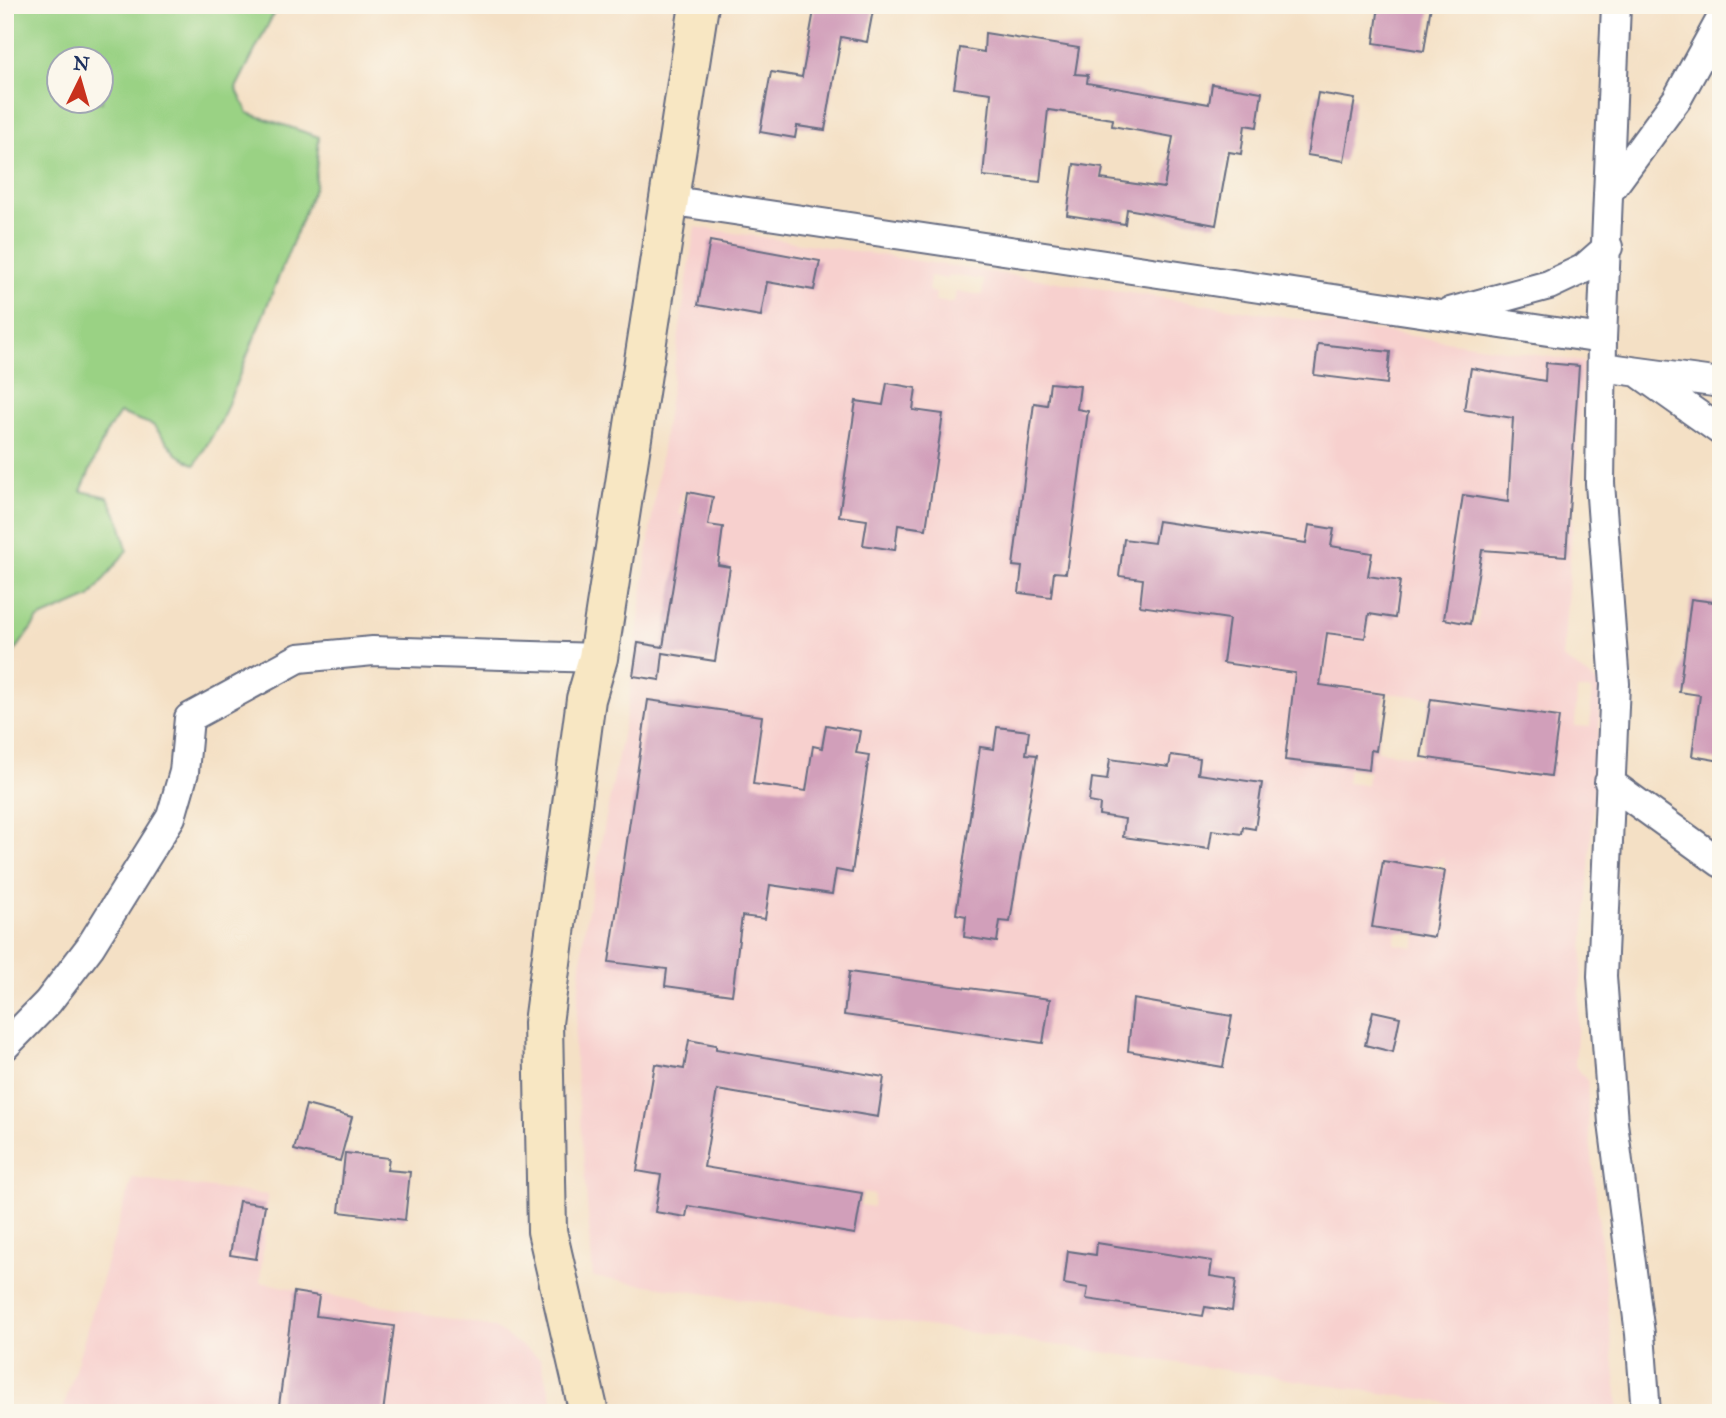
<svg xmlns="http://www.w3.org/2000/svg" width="1726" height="1418" font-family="'IM FELL Great Primer',serif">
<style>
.built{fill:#f7d0ce;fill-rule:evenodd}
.green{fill:#9ad284;stroke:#5a8071;stroke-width:2;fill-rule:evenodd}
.building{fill:#d19fba}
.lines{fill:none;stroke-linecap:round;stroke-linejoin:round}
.minor-casing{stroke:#676d82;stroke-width:32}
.secondary-casing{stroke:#676d82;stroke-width:42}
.minor{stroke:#fff;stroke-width:28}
.secondary{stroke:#f8e7c3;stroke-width:38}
</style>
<rect width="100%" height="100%" fill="#fbf7ec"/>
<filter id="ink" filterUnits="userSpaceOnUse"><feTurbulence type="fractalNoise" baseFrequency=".0143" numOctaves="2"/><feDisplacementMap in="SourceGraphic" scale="14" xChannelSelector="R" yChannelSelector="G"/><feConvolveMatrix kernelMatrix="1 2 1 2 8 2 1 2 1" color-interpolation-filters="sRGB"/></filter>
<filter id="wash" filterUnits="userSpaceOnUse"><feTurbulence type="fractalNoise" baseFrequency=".00686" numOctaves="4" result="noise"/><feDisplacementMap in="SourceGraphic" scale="28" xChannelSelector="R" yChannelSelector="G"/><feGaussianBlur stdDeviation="1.57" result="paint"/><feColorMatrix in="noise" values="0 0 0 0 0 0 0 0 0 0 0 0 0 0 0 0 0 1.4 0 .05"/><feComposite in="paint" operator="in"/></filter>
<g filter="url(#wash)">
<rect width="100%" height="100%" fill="#f4e0c5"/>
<path class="built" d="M 695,227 L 1584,362 L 1563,658 L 1602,686 L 1575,1065 L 1588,1082 L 1588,1119 L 1619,1413 L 1517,1413 L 593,1277 L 574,1045 L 584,931 L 629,699 L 652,516 ZM 711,241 L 820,261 L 814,290 L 767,282 L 760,316 L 699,304 ZM 948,275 L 984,280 L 982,295 L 956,291 L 954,303 L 935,301 L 936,293 L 928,291 L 930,276 L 947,279 ZM 1318,344 L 1390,353 L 1386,384 L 1314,375 ZM 1546,364 L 1579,366 L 1566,555 L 1486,550 L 1488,521 L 1506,521 L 1511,455 L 1543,412 ZM 1472,368 L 1520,377 L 1513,418 L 1464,410 ZM 887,383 L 916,387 L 913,410 L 943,415 L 926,529 L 898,525 L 894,550 L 863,545 L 867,520 L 839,516 L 883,405 ZM 1050,383 L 1079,386 L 1077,409 L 1087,411 L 1066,573 L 1054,572 L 1050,597 L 1019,592 L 1022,567 L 1014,566 L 1035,403 L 1047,405 ZM 683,491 L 713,497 L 708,520 L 679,514 ZM 1464,495 L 1490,499 L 1472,610 L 1479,611 L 1477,625 L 1444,619 ZM 1158,521 L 1306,543 L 1309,525 L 1333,528 L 1331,546 L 1372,553 L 1370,565 L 1359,575 L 1400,582 L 1395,617 L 1369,614 L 1365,638 L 1261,623 L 1255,667 L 1223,663 L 1229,619 L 1140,606 L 1143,579 L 1119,576 L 1124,539 L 1161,544 L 1156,535 ZM 677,558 L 730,567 L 715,661 L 662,652 ZM 1359,690 L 1452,700 L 1444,760 L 1371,750 L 1367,785 L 1347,783 ZM 1577,690 L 1592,690 L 1590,727 L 1575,726 ZM 672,703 L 762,716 L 753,784 L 771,881 L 765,918 L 692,909 L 738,944 L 732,995 L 665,986 L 667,969 L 609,962 L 624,856 L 627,856 ZM 1467,704 L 1559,716 L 1559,717 L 1459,762 ZM 826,725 L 860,731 L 851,827 L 859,829 L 852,872 L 836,870 L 831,894 L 801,890 L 794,863 L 813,747 L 822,748 ZM 997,727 L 1029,731 L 1026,754 L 1037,756 L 1027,823 L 1020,823 L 1021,849 L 1011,921 L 1000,921 L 996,942 L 964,937 L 966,916 L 956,914 L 980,747 L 994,749 ZM 1172,755 L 1199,759 L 1198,774 L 1251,782 L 1259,803 L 1255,829 L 1243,827 L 1242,834 L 1212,830 L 1123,837 L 1125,819 L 1099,815 L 1100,804 L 1089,802 L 1092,778 L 1107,780 L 1110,759 L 1169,767 ZM 1443,857 L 1444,872 L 1434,937 L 1417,934 L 1414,947 L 1394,944 L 1396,931 L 1372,927 ZM 849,972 L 1049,999 L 1044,1042 L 844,1015 ZM 1133,1000 L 1231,1015 L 1223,1066 L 1129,1051 ZM 1373,1011 L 1400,1018 L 1393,1051 L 1365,1045 ZM 689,1040 L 716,1044 L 716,1049 L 884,1077 L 877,1117 L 717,1090 L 704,1167 L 874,1195 L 873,1207 L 860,1205 L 855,1233 L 688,1206 L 686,1217 L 655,1212 L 662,1171 L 637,1171 L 655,1065 L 683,1073 ZM 1098,1243 L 1212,1260 L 1210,1276 L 1236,1281 L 1232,1310 L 1205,1307 L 1203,1316 L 1087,1299 L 1088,1288 L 1064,1284 L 1068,1251 L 1096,1255 Z
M 132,1178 L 268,1195 L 260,1282 L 493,1327 L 540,1358 L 556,1413 L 62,1413 Z"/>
<path class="green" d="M 5,5 L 278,5 L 236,88 L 248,113 L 319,137 L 315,186 L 221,421 L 195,465 L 177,454 L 153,425 L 120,413 L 106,433 L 81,491 L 108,497 L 120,522 L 127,550 L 90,597 L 38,619 L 13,654 L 5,671 ZM 60,60 L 102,60 L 102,102 L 60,102 Z"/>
<g id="blocks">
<path class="building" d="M 815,5 L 874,5 L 867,42 L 841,37 L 825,130 L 797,126 L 795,138 L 760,132 L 771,72 L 802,77 Z
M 1379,5 L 1431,5 L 1424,51 L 1374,43 Z
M 985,33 L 1079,48 L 1075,74 L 1088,75 L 1087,83 L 1209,104 L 1212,84 L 1262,92 L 1257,127 L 1245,125 L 1241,154 L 1229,152 L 1216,225 L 1127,209 L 1125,224 L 1067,215 L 1074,164 L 1103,168 L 1101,179 L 1164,188 L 1173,137 L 1112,126 L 1113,119 L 1048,110 L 1040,182 L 983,176 L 991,93 L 954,88 L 960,48 L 984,52 Z
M 1318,93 L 1355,99 L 1344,161 L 1307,155 Z
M 710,241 L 820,261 L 814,290 L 767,282 L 761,316 L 698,305 Z
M 1318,344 L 1390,352 L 1387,384 L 1314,375 Z
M 1546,363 L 1579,366 L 1566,556 L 1482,550 L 1470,624 L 1444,619 L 1463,495 L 1508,502 L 1513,418 L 1464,410 L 1471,368 L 1545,381 Z
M 887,383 L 916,388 L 913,410 L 943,414 L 926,529 L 898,525 L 895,550 L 863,545 L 867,520 L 839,516 L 856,401 L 883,405 Z
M 1050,383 L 1080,386 L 1077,409 L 1088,411 L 1066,573 L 1054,572 L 1051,597 L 1019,593 L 1022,567 L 1013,566 L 1034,403 L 1047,405 Z
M 688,492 L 713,497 L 708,525 L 723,527 L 718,565 L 730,567 L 715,661 L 663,653 L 660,680 L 633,676 L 638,643 L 663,647 Z
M 1158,521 L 1306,543 L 1309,525 L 1334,529 L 1331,546 L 1372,553 L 1368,576 L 1400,581 L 1395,618 L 1369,614 L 1365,638 L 1327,633 L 1320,685 L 1384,694 L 1376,751 L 1371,750 L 1369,770 L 1285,760 L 1295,673 L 1223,663 L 1229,619 L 1140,606 L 1143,579 L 1119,576 L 1124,539 L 1154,543 Z
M 1691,599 L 1721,603 L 1721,761 L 1692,756 L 1700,695 L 1679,692 Z
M 1431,699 L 1559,717 L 1551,776 L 1421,757 Z
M 648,700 L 762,716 L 753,784 L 806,791 L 813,746 L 822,748 L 826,725 L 860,731 L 856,753 L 869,755 L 852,873 L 836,870 L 832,894 L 770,885 L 765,919 L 742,916 L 732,995 L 665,986 L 667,969 L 609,962 Z
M 997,727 L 1029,731 L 1026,754 L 1037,755 L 1010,922 L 1000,921 L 997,942 L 964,937 L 966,916 L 956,914 L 980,747 L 994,749 Z
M 1171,755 L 1200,759 L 1198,774 L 1262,783 L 1255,829 L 1243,827 L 1242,834 L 1212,830 L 1209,849 L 1123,837 L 1125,819 L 1099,815 L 1100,804 L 1089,802 L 1092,778 L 1107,780 L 1110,759 L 1169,767 Z
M 1383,861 L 1445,871 L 1434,937 L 1372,927 Z
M 849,972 L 1050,999 L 1043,1043 L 844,1015 Z
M 1133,999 L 1232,1016 L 1223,1067 L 1128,1051 Z
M 1373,1011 L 1400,1017 L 1393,1052 L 1365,1045 Z
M 689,1040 L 716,1045 L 716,1049 L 884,1077 L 878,1117 L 717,1090 L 704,1167 L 862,1193 L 855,1234 L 688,1206 L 686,1217 L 655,1212 L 661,1175 L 637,1171 L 655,1064 L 684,1069 Z
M 306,1105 L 352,1117 L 340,1161 L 294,1150 Z
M 345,1153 L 389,1158 L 387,1170 L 410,1172 L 405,1220 L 339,1212 Z
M 239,1201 L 265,1205 L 256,1259 L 230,1255 Z
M 1097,1243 L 1212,1261 L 1210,1276 L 1236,1280 L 1232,1311 L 1205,1307 L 1203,1316 L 1086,1299 L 1088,1288 L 1064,1284 L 1068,1251 L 1096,1255 Z
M 294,1292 L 319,1296 L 316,1316 L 394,1326 L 383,1413 L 278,1413 Z"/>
</g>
</g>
<g filter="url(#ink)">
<use href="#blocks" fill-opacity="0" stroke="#676d82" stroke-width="2"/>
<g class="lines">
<defs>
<path id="minor" d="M 1616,5 L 1602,339 L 1600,483 L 1615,684 L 1602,976 L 1613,1123 L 1640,1334 L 1646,1413
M 1608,193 L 1677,99 L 1721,19
M 667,200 L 1602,339
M 1450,312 L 1549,285 L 1583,269 L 1608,247
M 1602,367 L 1721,383
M 1639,373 L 1721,431
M 1609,782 L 1721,863
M 5,1046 L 48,1002 L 90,947 L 171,817 L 184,772 L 189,718 L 299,658 L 373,651 L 598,658"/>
<path id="secondary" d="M 589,1413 L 547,1231 L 543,1023 L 586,699 L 598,658 L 699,5"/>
</defs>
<use href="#minor" class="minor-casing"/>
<use href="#secondary" class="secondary-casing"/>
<use href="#minor" class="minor"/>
<use href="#secondary" class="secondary"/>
</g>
</g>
<rect width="1726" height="1418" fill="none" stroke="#fbf7ec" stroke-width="28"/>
<g transform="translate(80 80) rotate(5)"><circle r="33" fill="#fbf7ec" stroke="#a1a7b3" stroke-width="2"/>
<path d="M0-5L12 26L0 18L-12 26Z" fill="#c8321e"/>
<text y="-10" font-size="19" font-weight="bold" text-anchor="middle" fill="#1b2f5e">N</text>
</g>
</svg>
